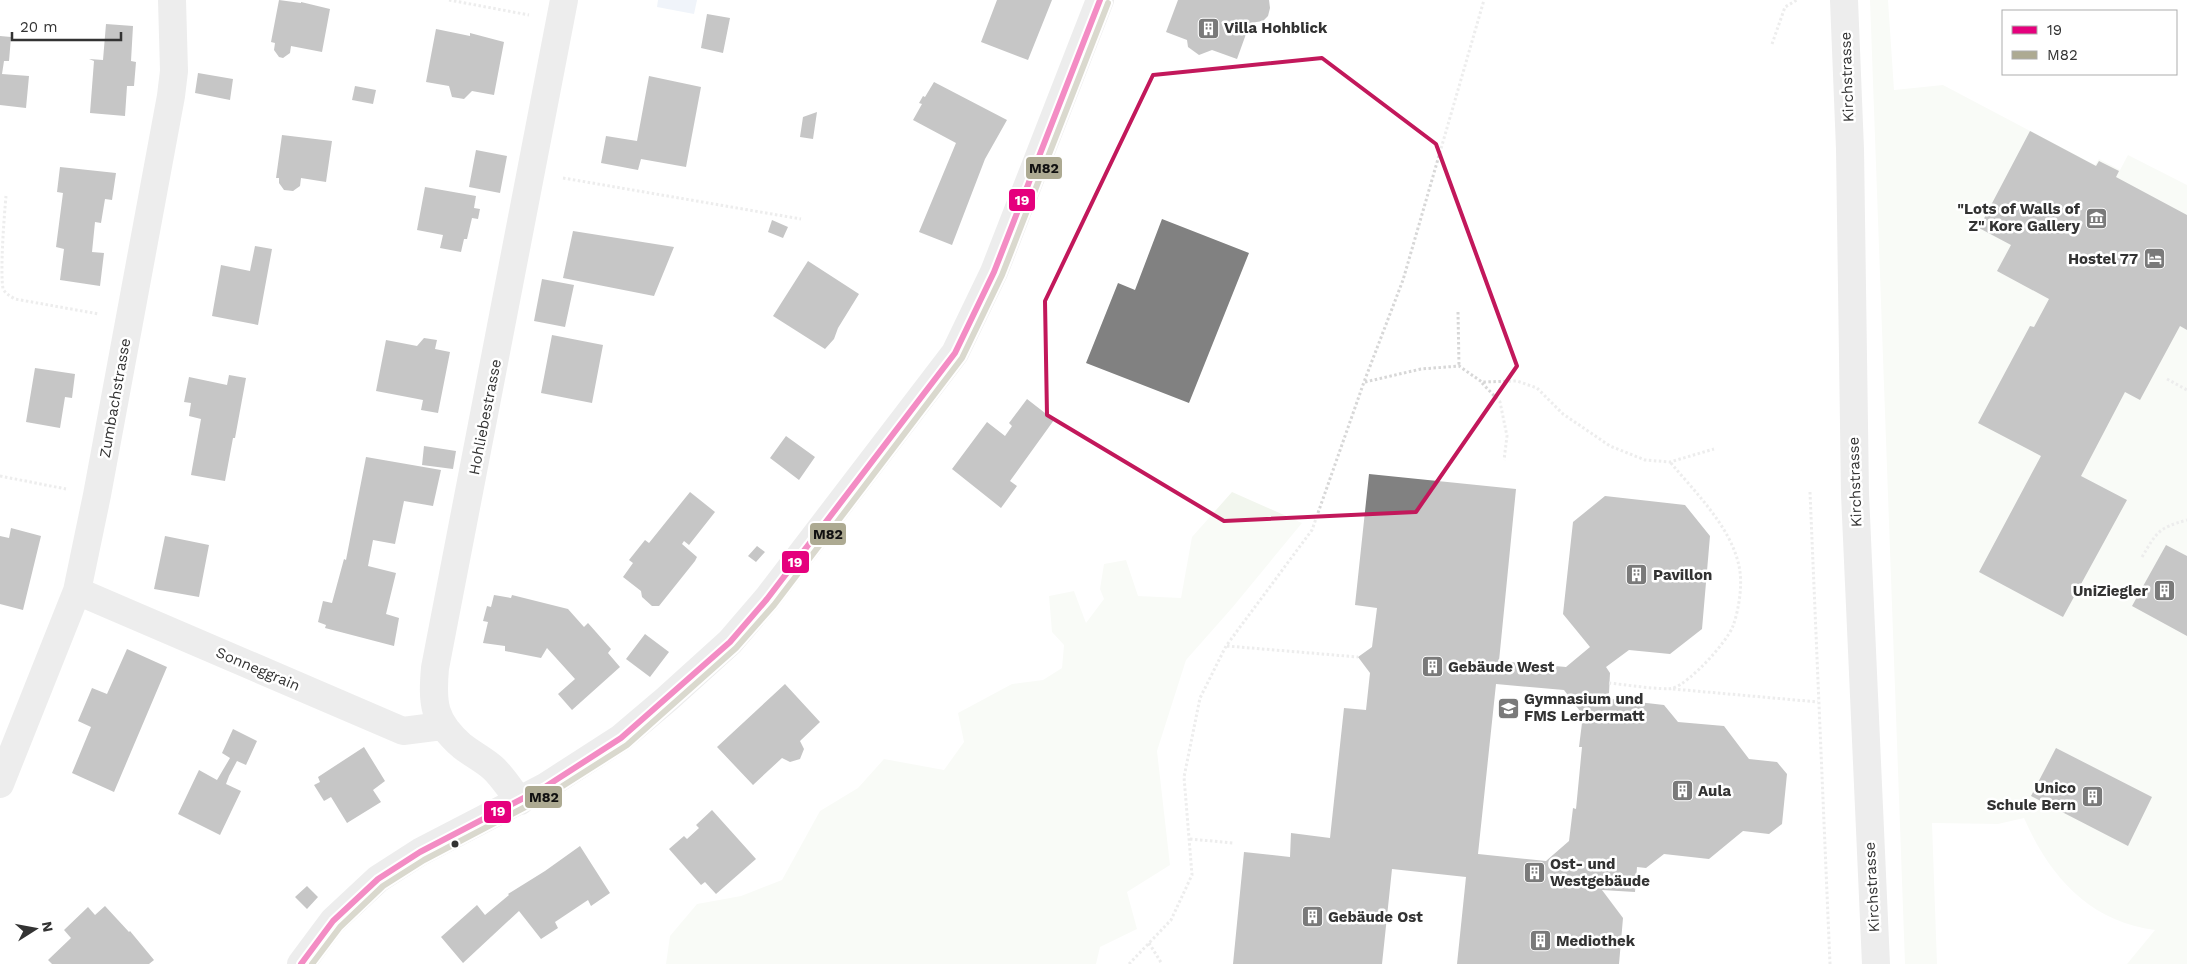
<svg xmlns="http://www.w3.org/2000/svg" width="2187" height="964" font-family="'Work Sans',sans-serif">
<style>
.green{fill:#f2f6ee}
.water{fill:#dde7f4}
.building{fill:#818181;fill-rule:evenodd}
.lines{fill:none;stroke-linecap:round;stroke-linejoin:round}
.path{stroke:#d7d7d7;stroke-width:3;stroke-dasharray:2.5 2.5;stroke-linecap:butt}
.minor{stroke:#d7d7d7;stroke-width:28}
.bus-1-casing{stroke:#fff;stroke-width:10}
.bus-2-casing{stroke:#fff;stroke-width:10}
.bus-1{stroke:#e5007d;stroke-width:6}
.bus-2{stroke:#adaa92;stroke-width:6}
.marked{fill:none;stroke:#c2185b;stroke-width:4;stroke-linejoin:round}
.bus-dot{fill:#333;stroke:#fff;stroke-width:2}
.labels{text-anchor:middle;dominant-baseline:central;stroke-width:5;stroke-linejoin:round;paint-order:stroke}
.poi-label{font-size:15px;font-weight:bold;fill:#333;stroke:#fff;text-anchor:start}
.street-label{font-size:15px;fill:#333;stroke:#fff}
.line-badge{stroke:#fff;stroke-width:2}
.badge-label{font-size:14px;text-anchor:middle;font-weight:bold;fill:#fff}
.pale-badge-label{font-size:14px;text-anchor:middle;font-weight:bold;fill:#111}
</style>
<rect width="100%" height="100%" fill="#fff"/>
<path class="green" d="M 1870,0 L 1888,0 L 1894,90 L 1943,85 L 2095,165 L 2099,159 L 2120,170 L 2128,155 L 2187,185 L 2187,964 L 2127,964 L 2155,930 C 2090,922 2049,876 2024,818 L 1998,824 L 1932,823 L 1937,964 L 1905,964 Z
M 1232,492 L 1302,523 L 1232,608 L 1186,660 L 1157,751 L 1170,865 L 1127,892 L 1137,929 L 1100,947 L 1096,964 L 666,964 L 670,936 L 697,904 L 741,896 L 782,880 L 820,811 L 858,788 L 884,759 L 944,770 L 964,742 L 958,713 L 1012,684 L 1043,680 L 1062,668 L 1064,645 L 1052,632 L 1049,596 L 1074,591 L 1086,623 L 1104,599 L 1100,589 L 1104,564 L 1126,560 L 1138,596 L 1181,598 L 1192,537 Z"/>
<path class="water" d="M 658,0 L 697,0 L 694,14 L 657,7 Z"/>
<path class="building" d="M 279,0 L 301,3 L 301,2 L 330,9 L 322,52 L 291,46 L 290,53 L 283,58 L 279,57 L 274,50 L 275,43 L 271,42 Z
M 997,0 L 1052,0 L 1028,60 L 981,42 Z
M 1178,0 L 1269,0 L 1270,8 L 1268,16 L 1263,21 L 1250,23 L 1237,59 L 1212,50 L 1199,55 L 1188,47 L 1187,40 L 1166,32 Z
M 707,14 L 730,18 L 723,53 L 701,48 Z
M 106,24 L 133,26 L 131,61 L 136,62 L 134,86 L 127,86 L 125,116 L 90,113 L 94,61 L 89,59 L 103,60 Z
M 436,29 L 470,36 L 470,33 L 504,42 L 494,95 L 472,91 L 464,99 L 452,97 L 449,86 L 426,82 Z
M 0,36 L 11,37 L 9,61 L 4,61 L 2,74 L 29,76 L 26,108 L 0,105 Z
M 198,73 L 233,79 L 230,100 L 195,93 Z
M 649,76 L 701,87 L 686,167 L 641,159 L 638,170 L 601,163 L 606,136 L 637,141 Z
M 934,82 L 1007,120 L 985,159 L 952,245 L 919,232 L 956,143 L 913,120 L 922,104 L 919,103 L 923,96 L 925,97 Z
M 355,86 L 376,90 L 373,104 L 352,100 Z
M 817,112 L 813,139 L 800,137 L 803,117 Z
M 2030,131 L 2096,166 L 2099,161 L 2119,171 L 2116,177 L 2187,215 L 2187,330 L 2180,326 L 2140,400 L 2125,392 L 2081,476 L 2127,500 L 2063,617 L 1979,572 L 2041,456 L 1978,423 L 2030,326 L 2034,327 L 2049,299 L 1997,271 L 2011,245 L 1979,228 Z
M 282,135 L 332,141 L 326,182 L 301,178 L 300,186 L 293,191 L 284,190 L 279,183 L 279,178 L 276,178 Z
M 476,150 L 507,156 L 500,193 L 469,187 Z
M 60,167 L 116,173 L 112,200 L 105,199 L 101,223 L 95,222 L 92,252 L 104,253 L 100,286 L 60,280 L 64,249 L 56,247 L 63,193 L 57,192 Z
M 425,187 L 476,196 L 474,208 L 480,209 L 478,219 L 472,218 L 467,239 L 464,239 L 461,252 L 440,248 L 443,235 L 417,230 Z
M 1162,219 L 1249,253 L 1189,403 L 1086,363 L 1118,283 L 1135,290 Z
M 772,220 L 788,227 L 783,238 L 768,232 Z
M 573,231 L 674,247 L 654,296 L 563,278 Z
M 255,246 L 272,249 L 258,325 L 212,316 L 221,265 L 250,271 Z
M 808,261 L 859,294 L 838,328 L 834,339 L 825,349 L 773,316 Z
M 542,279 L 574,285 L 565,327 L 534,321 Z
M 552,335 L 603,345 L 592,403 L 541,393 Z
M 424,338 L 437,340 L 435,349 L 450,352 L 438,413 L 421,410 L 423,400 L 376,391 L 386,340 L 417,346 Z
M 35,368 L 75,374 L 72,398 L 65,397 L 60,428 L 26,422 Z
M 229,375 L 246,378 L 235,438 L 233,438 L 225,481 L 191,475 L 201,419 L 189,416 L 191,403 L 184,402 L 189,377 L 227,385 Z
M 1027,399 L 1054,420 L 1010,481 L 1017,486 L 1001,508 L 952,469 L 987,422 L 1005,436 L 1012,426 L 1009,423 Z
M 786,436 L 815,457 L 799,480 L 770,458 Z
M 424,446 L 456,451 L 453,469 L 422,465 Z
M 366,457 L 441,470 L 433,506 L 404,501 L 395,544 L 373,540 L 368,566 L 396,573 L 386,614 L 399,618 L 394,646 L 325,628 L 326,625 L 318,622 L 323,601 L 332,603 L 344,559 L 346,560 Z
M 1369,474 L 1516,489 L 1499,661 L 1566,667 L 1590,647 L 1563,614 L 1573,522 L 1605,496 L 1685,505 L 1710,536 L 1702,629 L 1670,654 L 1629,650 L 1606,667 L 1610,673 L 1609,693 L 1603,698 L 1664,705 L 1678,722 L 1724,726 L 1749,759 L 1777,762 L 1787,774 L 1782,824 L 1769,834 L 1743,831 L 1709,859 L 1664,854 L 1646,868 L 1637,867 L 1635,892 L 1602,890 L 1623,918 L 1619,964 L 1457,964 L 1466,877 L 1392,869 L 1382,964 L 1233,964 L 1244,852 L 1290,857 L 1291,833 L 1330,838 L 1344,708 L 1366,710 L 1370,673 L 1358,657 L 1372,647 L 1377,608 L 1355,605 ZM 1496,684 L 1564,690 L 1583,715 L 1579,747 L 1582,747 L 1576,809 L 1573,808 L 1569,841 L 1546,861 L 1478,854 Z
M 690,492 L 715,512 L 689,545 L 684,541 L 682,544 L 697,557 L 695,561 L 659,606 L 652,606 L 642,597 L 641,591 L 623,577 L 633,563 L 629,560 L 645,540 L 649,543 Z
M 11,528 L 41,536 L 23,610 L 0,604 L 0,536 L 9,538 Z
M 165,536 L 209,545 L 199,597 L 154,589 Z
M 2166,545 L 2187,556 L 2187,636 L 2132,606 Z
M 757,546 L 765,552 L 756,562 L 748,556 Z
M 494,595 L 511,598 L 512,595 L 568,609 L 584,627 L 588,623 L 611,649 L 608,653 L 620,667 L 572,710 L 558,694 L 575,679 L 547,648 L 541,658 L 505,651 L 505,646 L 483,643 L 488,622 L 483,621 L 487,606 L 491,607 Z
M 645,634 L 669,652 L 650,677 L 626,659 Z
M 127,649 L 167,667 L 114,792 L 72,773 L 91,727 L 78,721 L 92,688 L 107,694 Z
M 785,684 L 820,722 L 800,741 L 804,749 L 800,759 L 790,762 L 782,758 L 753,785 L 717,747 Z
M 233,729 L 257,741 L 246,765 L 237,761 L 229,776 L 226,784 L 241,791 L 220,835 L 178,814 L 199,770 L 217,780 L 230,758 L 222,753 Z
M 364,747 L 385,781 L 373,790 L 381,802 L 347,823 L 331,797 L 324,801 L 314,785 L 320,782 L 318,777 Z
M 2056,748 L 2152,797 L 2128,846 L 2031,796 Z
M 712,810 L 756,859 L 716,894 L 705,882 L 701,885 L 669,849 L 684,836 L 687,839 L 699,828 L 696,825 Z
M 580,846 L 610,893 L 591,906 L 588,900 L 555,922 L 558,928 L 541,939 L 519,911 L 463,963 L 441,937 L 477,905 L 485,915 L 509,895 L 508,894 L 545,871 Z
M 307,886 L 318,897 L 307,909 L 295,897 Z
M 105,906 L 129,932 L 130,931 L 154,960 L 149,964 L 52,964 L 48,960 L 71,938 L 64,930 L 88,907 L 95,915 Z"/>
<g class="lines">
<path class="path" d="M 449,0 L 529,15
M 1772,44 L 1785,7 L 1797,0
M 563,178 L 801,219
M 6,196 C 4,218 0,271 3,289 C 6,294 10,296 15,299 L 99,314
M 1458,312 L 1459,366
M 2167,379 L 2187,390
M 1365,382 L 1421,369 L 1459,366 L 1482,382 L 1517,381 L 1537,388 L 1563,414 L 1610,446 L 1645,460 L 1670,462 L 1714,449
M 1482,383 L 1500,402 L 1507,436 L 1504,460
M 0,476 L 66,489
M 1810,492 L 1830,964
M 2142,557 C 2157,532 2158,528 2187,520
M 1227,646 L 1358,657
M 1609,683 C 1620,684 1666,691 1673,688 C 1690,683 1727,642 1733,626 C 1739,609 1743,584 1739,566 C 1731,527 1695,492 1670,462
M 1673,689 L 1818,702
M 1190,839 L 1233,843
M 1149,943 L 1162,964
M 1129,964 L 1171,920 L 1192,875 L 1184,777 L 1200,698 L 1226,646 L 1312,530 L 1364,382 L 1403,280 L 1484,0"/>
<path class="minor" d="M 1844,0 L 1850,149 L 1855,494 L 1876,964
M 77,591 L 403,731 L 442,726
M 0,784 L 77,591 L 97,495 L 171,96 L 174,71 L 172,0
M 520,801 C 511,791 503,777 493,768 C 484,760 472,754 462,746 C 433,721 432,703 435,668 L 564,0
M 301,964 L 333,921 L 378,879 L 420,852 L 545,787 L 621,738 L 667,699 L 730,642 L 767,599 L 955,353 L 994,272 L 1100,0"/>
<defs>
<path id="bus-1" d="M 301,964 L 333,921 L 378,879 L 420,852 L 545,787 L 621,738 L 730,642 L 767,599 L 955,353 L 994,272 L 1100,0"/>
<path id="bus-2" d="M 312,964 L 340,927 L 383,886 L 424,860 L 550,794 L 627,745 L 736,648 L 774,605 L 962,358 L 1002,275 L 1108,3"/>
</defs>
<use href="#bus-1" class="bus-1-casing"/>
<use href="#bus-2" class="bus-2-casing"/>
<use href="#bus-1" class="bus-1"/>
<use href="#bus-2" class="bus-2"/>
</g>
<path d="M0 0H2187V964H0ZM 1322,58 L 1436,144 L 1517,366 L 1416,512 L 1224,521 L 1047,415 L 1045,301 L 1153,75 Z" fill="#fff" fill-opacity=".55" fill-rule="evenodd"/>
<path class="marked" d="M 1322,58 L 1436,144 L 1517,366 L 1416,512 L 1224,521 L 1047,415 L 1045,301 L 1153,75 Z"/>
<defs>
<symbol id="building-square" viewBox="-11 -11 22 22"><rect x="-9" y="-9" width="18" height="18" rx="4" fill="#7a7a7a" stroke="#fff"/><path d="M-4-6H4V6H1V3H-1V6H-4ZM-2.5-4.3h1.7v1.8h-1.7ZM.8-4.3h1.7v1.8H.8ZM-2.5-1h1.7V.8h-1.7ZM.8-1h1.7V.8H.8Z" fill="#fff"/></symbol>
<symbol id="museum-square" viewBox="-11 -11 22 22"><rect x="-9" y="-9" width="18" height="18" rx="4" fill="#7a7a7a" stroke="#fff"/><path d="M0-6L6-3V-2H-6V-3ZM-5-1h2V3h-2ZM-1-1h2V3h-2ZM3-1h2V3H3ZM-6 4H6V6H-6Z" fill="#fff"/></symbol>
<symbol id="hotel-square" viewBox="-11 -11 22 22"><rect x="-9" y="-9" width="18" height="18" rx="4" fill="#7a7a7a" stroke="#fff"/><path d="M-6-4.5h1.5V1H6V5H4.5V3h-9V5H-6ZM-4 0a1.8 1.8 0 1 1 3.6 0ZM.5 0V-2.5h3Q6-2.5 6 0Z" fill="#fff"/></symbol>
<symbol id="school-square" viewBox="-11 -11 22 22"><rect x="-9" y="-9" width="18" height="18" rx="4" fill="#7a7a7a" stroke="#fff"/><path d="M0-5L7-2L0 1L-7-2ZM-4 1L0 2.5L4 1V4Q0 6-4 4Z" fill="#fff"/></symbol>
</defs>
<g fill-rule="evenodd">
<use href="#building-square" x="1196" y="16" width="25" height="25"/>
<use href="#museum-square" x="2084" y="206" width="25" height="25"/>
<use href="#hotel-square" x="2142" y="246" width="25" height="25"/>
<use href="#building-square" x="1624" y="562" width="25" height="25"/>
<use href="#building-square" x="2152" y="578" width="25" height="25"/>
<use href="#building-square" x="1420" y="654" width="25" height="25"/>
<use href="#school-square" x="1496" y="696" width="25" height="25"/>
<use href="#building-square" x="1670" y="778" width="25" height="25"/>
<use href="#building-square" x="2080" y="784" width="25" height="25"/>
<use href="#building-square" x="1522" y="860" width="25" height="25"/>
<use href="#building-square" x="1300" y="904" width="25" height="25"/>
<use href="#building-square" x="1528" y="928" width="25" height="25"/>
</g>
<circle class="bus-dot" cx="455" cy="844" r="4.5"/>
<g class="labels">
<g class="poi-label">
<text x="1224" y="28">Villa Hohblick</text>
<text x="2080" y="209" text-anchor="end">"Lots of Walls of<tspan x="2080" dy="17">Z" Kore Gallery</tspan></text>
<text x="2138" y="259" text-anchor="end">Hostel 77</text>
<text x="1653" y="575">Pavillon</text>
<text x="2148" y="591" text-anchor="end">UniZiegler</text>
<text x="1448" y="667">Gebäude West</text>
<text x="1524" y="699">Gymnasium und<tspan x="1524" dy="17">FMS Lerbermatt</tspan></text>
<text x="2076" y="788" text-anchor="end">Unico<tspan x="2076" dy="17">Schule Bern</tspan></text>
<text x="1698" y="791">Aula</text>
<text x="1550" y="864">Ost- und<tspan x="1550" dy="17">Westgebäude</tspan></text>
<text x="1328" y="917">Gebäude Ost</text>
<text x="1556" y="941">Mediothek</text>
</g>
<g class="street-label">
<text transform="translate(1847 77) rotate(-92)">Kirchstrasse</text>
<text transform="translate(115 398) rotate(-80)">Zumbachstrasse</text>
<text transform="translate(485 417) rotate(-79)">Hohliebestrasse</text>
<text transform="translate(1855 482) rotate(-92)">Kirchstrasse</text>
<text transform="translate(258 669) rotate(23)">Sonneggrain</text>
<text transform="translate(1872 887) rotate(-93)">Kirchstrasse</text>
</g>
</g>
<g class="line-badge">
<rect x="1025" y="156" width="38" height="24" rx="5" fill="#adaa92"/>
<rect x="1008" y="188" width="28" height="24" rx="5" fill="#e5007d"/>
<rect x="809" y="522" width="38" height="24" rx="5" fill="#adaa92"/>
<rect x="781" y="550" width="29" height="24" rx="5" fill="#e5007d"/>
<rect x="524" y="785" width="39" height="24" rx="5" fill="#adaa92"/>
<rect x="483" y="800" width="29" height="24" rx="5" fill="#e5007d"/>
</g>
<g class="badge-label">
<text x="1022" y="205">19</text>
<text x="795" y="567">19</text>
<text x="498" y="816">19</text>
</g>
<g class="pale-badge-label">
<text x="1044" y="173">M82</text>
<text x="828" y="539">M82</text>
<text x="544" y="802">M82</text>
</g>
<rect x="2002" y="10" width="175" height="65" fill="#ffffff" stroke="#adadad"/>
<rect x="2012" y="26" width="25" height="8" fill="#e5007d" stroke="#adadad"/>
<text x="2047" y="35" font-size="15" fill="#333333">19</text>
<rect x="2012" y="51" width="25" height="8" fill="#adaa92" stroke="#adadad"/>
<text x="2047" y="60" font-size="15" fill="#333333">M82</text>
<g transform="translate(35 929) rotate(79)" stroke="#ffffff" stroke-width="4" paint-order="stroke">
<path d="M0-4L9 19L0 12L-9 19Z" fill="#333333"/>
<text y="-8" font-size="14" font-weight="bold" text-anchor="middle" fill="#333333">N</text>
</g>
<path d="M12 32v8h109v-8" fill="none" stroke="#333333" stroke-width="2.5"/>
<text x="20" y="32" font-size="15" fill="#333333" stroke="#ffffff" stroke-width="4" paint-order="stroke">20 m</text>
</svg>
